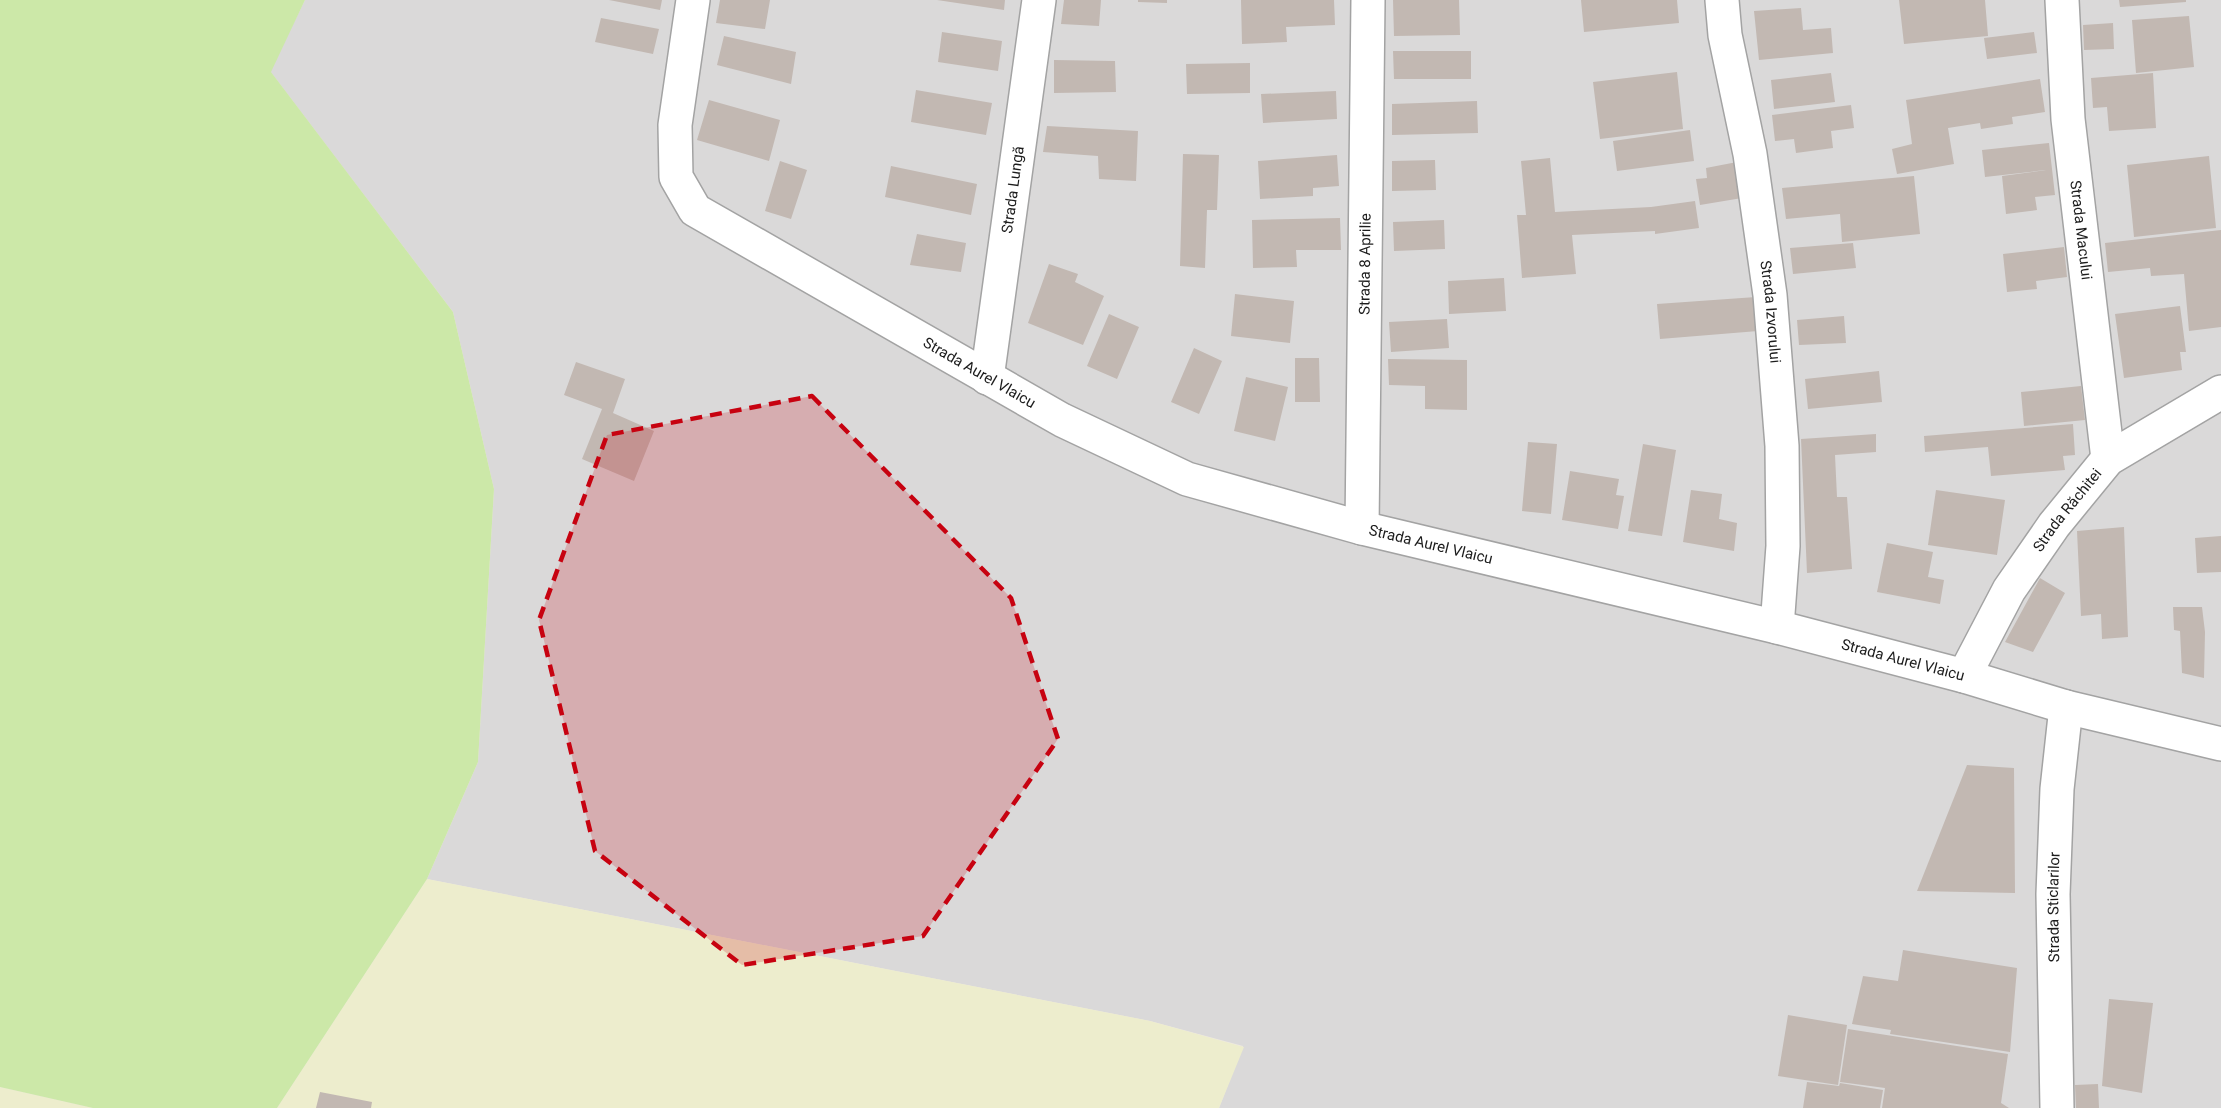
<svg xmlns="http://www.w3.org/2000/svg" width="2221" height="1108" font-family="Roboto,sans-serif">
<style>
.residential{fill:#dad9d9}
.farmland{fill:#ededcd}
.grass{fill:#cce8a8}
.building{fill:#c2b8b2}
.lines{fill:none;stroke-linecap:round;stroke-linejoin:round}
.minor-casing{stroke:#a3a3a3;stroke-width:36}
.minor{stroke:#fff;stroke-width:33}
.marked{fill:#c70210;fill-opacity:0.2;stroke:#c70210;stroke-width:4.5;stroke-dasharray:12 8;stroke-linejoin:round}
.labels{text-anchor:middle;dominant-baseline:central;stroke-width:4.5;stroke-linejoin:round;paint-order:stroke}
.street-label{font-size:15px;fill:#1c1c1c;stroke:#fff}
</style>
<rect width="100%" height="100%" fill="#eee9e2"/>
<path class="residential" d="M 305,0 L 2221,0 L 2221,1108 L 1219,1108 L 1243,1046 L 1150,1021 L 427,879 L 478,762 L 494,489 L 453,312 L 270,71 Z"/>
<path class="farmland" d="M 427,879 L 1150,1021 L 1244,1047 L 1219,1108 L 277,1108 Z
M 0,1087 L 93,1108 L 0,1108 Z"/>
<path class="grass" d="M 0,0 L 305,0 L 271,72 L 453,312 L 494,489 L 478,762 L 427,879 L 277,1108 L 93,1108 L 0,1087 Z"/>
<path class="building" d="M 609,0 L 662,0 L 660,10 Z
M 720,0 L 770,0 L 765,29 L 716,23 Z
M 937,0 L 1005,0 L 1004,10 Z
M 1064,0 L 1101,0 L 1099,26 L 1061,24 Z
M 1138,0 L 1167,0 L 1167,3 L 1138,2 Z
M 1241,0 L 1334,0 L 1335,25 L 1286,27 L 1287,42 L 1242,44 Z
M 1393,0 L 1459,0 L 1460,35 L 1394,36 Z
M 1581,0 L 1677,0 L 1679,23 L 1584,32 Z
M 1899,0 L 1985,0 L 1988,36 L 1904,44 Z
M 2119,0 L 2186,0 L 2186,2 L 2120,7 Z
M 1801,8 L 1803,30 L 1831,28 L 1833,53 L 1759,60 L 1754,11 Z
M 2189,16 L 2194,67 L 2136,73 L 2132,20 Z
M 601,18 L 659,29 L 653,54 L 595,42 Z
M 2113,23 L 2114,49 L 2084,50 L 2083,25 Z
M 942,32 L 1002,41 L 998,71 L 938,62 Z
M 2034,32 L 2037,53 L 1987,59 L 1984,38 Z
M 724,36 L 796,52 L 791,84 L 717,65 Z
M 1393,51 L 1471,51 L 1471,79 L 1394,79 Z
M 1054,60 L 1115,61 L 1116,92 L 1054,93 Z
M 1250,63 L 1250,93 L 1187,94 L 1186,64 Z
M 1677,72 L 1683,129 L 1600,139 L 1593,82 Z
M 1831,73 L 1835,102 L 1774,109 L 1771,80 Z
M 2153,73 L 2156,128 L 2109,131 L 2107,107 L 2093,108 L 2091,78 Z
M 2040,79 L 2045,112 L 2012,117 L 2013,124 L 1981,129 L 1980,123 L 1948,128 L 1954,164 L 1897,174 L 1892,149 L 1912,144 L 1906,100 Z
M 916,90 L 992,103 L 986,135 L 911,122 Z
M 1336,91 L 1337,119 L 1263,123 L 1261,94 Z
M 709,100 L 780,120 L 769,161 L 697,140 Z
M 1477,101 L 1478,133 L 1392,135 L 1392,104 Z
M 1851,105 L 1854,128 L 1831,131 L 1833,148 L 1796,153 L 1794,139 L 1775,141 L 1772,115 Z
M 1047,126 L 1138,131 L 1136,181 L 1099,179 L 1098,156 L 1043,152 Z
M 1690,130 L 1694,161 L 1617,171 L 1613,141 Z
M 2049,143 L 2055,195 L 2035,197 L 2037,210 L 2006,214 L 2002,176 L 2046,170 L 1985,177 L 1982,150 Z
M 1183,154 L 1219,155 L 1217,210 L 1207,210 L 1205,268 L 1180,266 Z
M 1337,155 L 1339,186 L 1313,188 L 1313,196 L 1260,199 L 1258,161 Z
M 2209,156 L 2216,228 L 2134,237 L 2127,165 Z
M 1550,158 L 1555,212 L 1651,207 L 1695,201 L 1699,228 L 1655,234 L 1655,231 L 1572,235 L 1576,274 L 1522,278 L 1517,215 L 1526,215 L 1521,161 Z
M 1435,160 L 1436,190 L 1392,191 L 1392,161 Z
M 780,161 L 807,170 L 791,219 L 765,211 Z
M 1737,162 L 1742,198 L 1700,205 L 1696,179 L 1707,178 L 1706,168 Z
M 891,166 L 977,184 L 971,215 L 885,197 Z
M 1914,176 L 1920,234 L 1842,242 L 1840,214 L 1786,219 L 1782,188 Z
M 1340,218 L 1341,250 L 1296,250 L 1297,267 L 1253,268 L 1252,220 Z
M 1444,220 L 1445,249 L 1394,251 L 1393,222 Z
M 2221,230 L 2221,327 L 2189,331 L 2184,274 L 2151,276 L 2150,268 L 2108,272 L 2105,243 Z
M 917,234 L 966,243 L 961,272 L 910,265 Z
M 1853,243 L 1856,268 L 1793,274 L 1790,248 Z
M 2064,247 L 2067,277 L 2036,281 L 2037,289 L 2007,292 L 2003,254 Z
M 1049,264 L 1078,274 L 1075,282 L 1104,296 L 1083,345 L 1028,323 Z
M 1504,278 L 1506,311 L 1449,314 L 1448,281 Z
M 1235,294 L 1294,301 L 1290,343 L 1231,336 Z
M 1756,297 L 1758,331 L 1660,339 L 1657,304 Z
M 2180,306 L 2186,352 L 2180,352 L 2182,370 L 2124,378 L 2115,314 Z
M 1109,314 L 1139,327 L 1117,379 L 1087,366 Z
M 1844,316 L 1846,343 L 1799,345 L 1797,320 Z
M 1447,319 L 1449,348 L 1391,352 L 1389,322 Z
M 1194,348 L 1222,361 L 1199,414 L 1171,402 Z
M 1295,358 L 1319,358 L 1320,402 L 1295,402 Z
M 1388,359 L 1467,360 L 1467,410 L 1425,409 L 1425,386 L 1389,385 Z
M 576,362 L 625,379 L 613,413 L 654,431 L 634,481 L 582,459 L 602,409 L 564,395 Z
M 1879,371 L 1882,402 L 1808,409 L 1805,379 Z
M 1246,377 L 1288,387 L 1275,441 L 1234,431 Z
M 2081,386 L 2085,420 L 2024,426 L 2021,392 Z
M 2073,424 L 2075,455 L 2063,456 L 2065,470 L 1991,476 L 1988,447 L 1925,452 L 1924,436 Z
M 1876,434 L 1876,452 L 1835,455 L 1837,497 L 1847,497 L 1852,569 L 1807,573 L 1801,439 Z
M 1528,442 L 1557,444 L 1551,514 L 1522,511 Z
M 1643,444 L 1676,450 L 1662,536 L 1628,531 Z
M 1570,471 L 1619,479 L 1616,495 L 1624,496 L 1618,529 L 1562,520 Z
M 1691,490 L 1722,494 L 1719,519 L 1737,523 L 1734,551 L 1683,542 Z
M 1936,490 L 2005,500 L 1997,555 L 1928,545 Z
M 2124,527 L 2128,637 L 2102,639 L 2101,614 L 2081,616 L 2077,531 Z
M 2221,536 L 2221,572 L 2197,573 L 2195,538 Z
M 1887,543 L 1933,552 L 1928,577 L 1944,580 L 1940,604 L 1877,592 Z
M 2040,578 L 2065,593 L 2033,652 L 2005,642 Z
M 2173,607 L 2202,607 L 2205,632 L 2204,678 L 2182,673 L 2180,631 L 2174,630 Z
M 1967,765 L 2014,768 L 2015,893 L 1917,891 Z
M 1903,950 L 2017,968 L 2010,1052 L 1890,1034 L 1891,1030 L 1852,1024 L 1863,976 L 1898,981 Z
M 2109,999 L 2153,1003 L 2142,1093 L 2102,1086 Z
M 1788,1015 L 1847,1025 L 1838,1085 L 1778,1076 Z
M 1848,1029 L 2008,1054 L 2001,1103 L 2009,1108 L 1882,1108 L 1885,1088 L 1840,1082 Z
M 1807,1082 L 1839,1086 L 1840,1083 L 1883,1090 L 1880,1108 L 1803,1108 Z
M 2098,1084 L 2099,1108 L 2076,1108 L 2075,1085 Z
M 320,1092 L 372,1102 L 371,1108 L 316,1108 Z"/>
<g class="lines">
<defs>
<g id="minor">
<path id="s1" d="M 693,0 L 675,125 L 676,177 L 695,210 L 1062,420 L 1187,479 L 1362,528 L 1777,627 L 1964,676 L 2066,707 L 2221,744"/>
<path id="s2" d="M 1722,0 L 1725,35 L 1750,154 L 1770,295 L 1782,446 L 1783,546 L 1777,627"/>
<path id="s3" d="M 2062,0 L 2068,119 L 2108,459"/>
<path id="s4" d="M 987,378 L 1039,0"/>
<path id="s5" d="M 1362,528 L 1368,0"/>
<path id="s6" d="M 1964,676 L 2009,590 L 2054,525 L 2108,459 L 2221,392"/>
<path id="s7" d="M 2057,1108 L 2053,894 L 2057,789 L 2066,707"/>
</g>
</defs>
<use href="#minor" class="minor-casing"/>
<use href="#minor" class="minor"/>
</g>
<path class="marked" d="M 812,396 L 1011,598 L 1058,739 L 923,936 L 742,965 L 595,851 L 539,620 L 607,435 Z"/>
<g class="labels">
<g class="street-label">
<text stroke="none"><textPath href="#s4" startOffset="190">Strada Lungă</textPath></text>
<text stroke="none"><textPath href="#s3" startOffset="231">Strada Macului</textPath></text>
<text stroke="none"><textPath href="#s5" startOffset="264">Strada 8 Aprilie</textPath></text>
<text stroke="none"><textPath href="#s2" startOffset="316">Strada Izvorului</textPath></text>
<text stroke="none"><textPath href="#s1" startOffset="544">Strada Aurel Vlaicu</textPath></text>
<text stroke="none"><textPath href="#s6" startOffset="196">Strada Răchitei</textPath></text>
<text stroke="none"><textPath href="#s1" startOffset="1030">Strada Aurel Vlaicu</textPath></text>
<text stroke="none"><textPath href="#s1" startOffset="1516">Strada Aurel Vlaicu</textPath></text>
<text stroke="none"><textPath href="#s7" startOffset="201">Strada Sticlarilor</textPath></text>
</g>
</g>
</svg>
